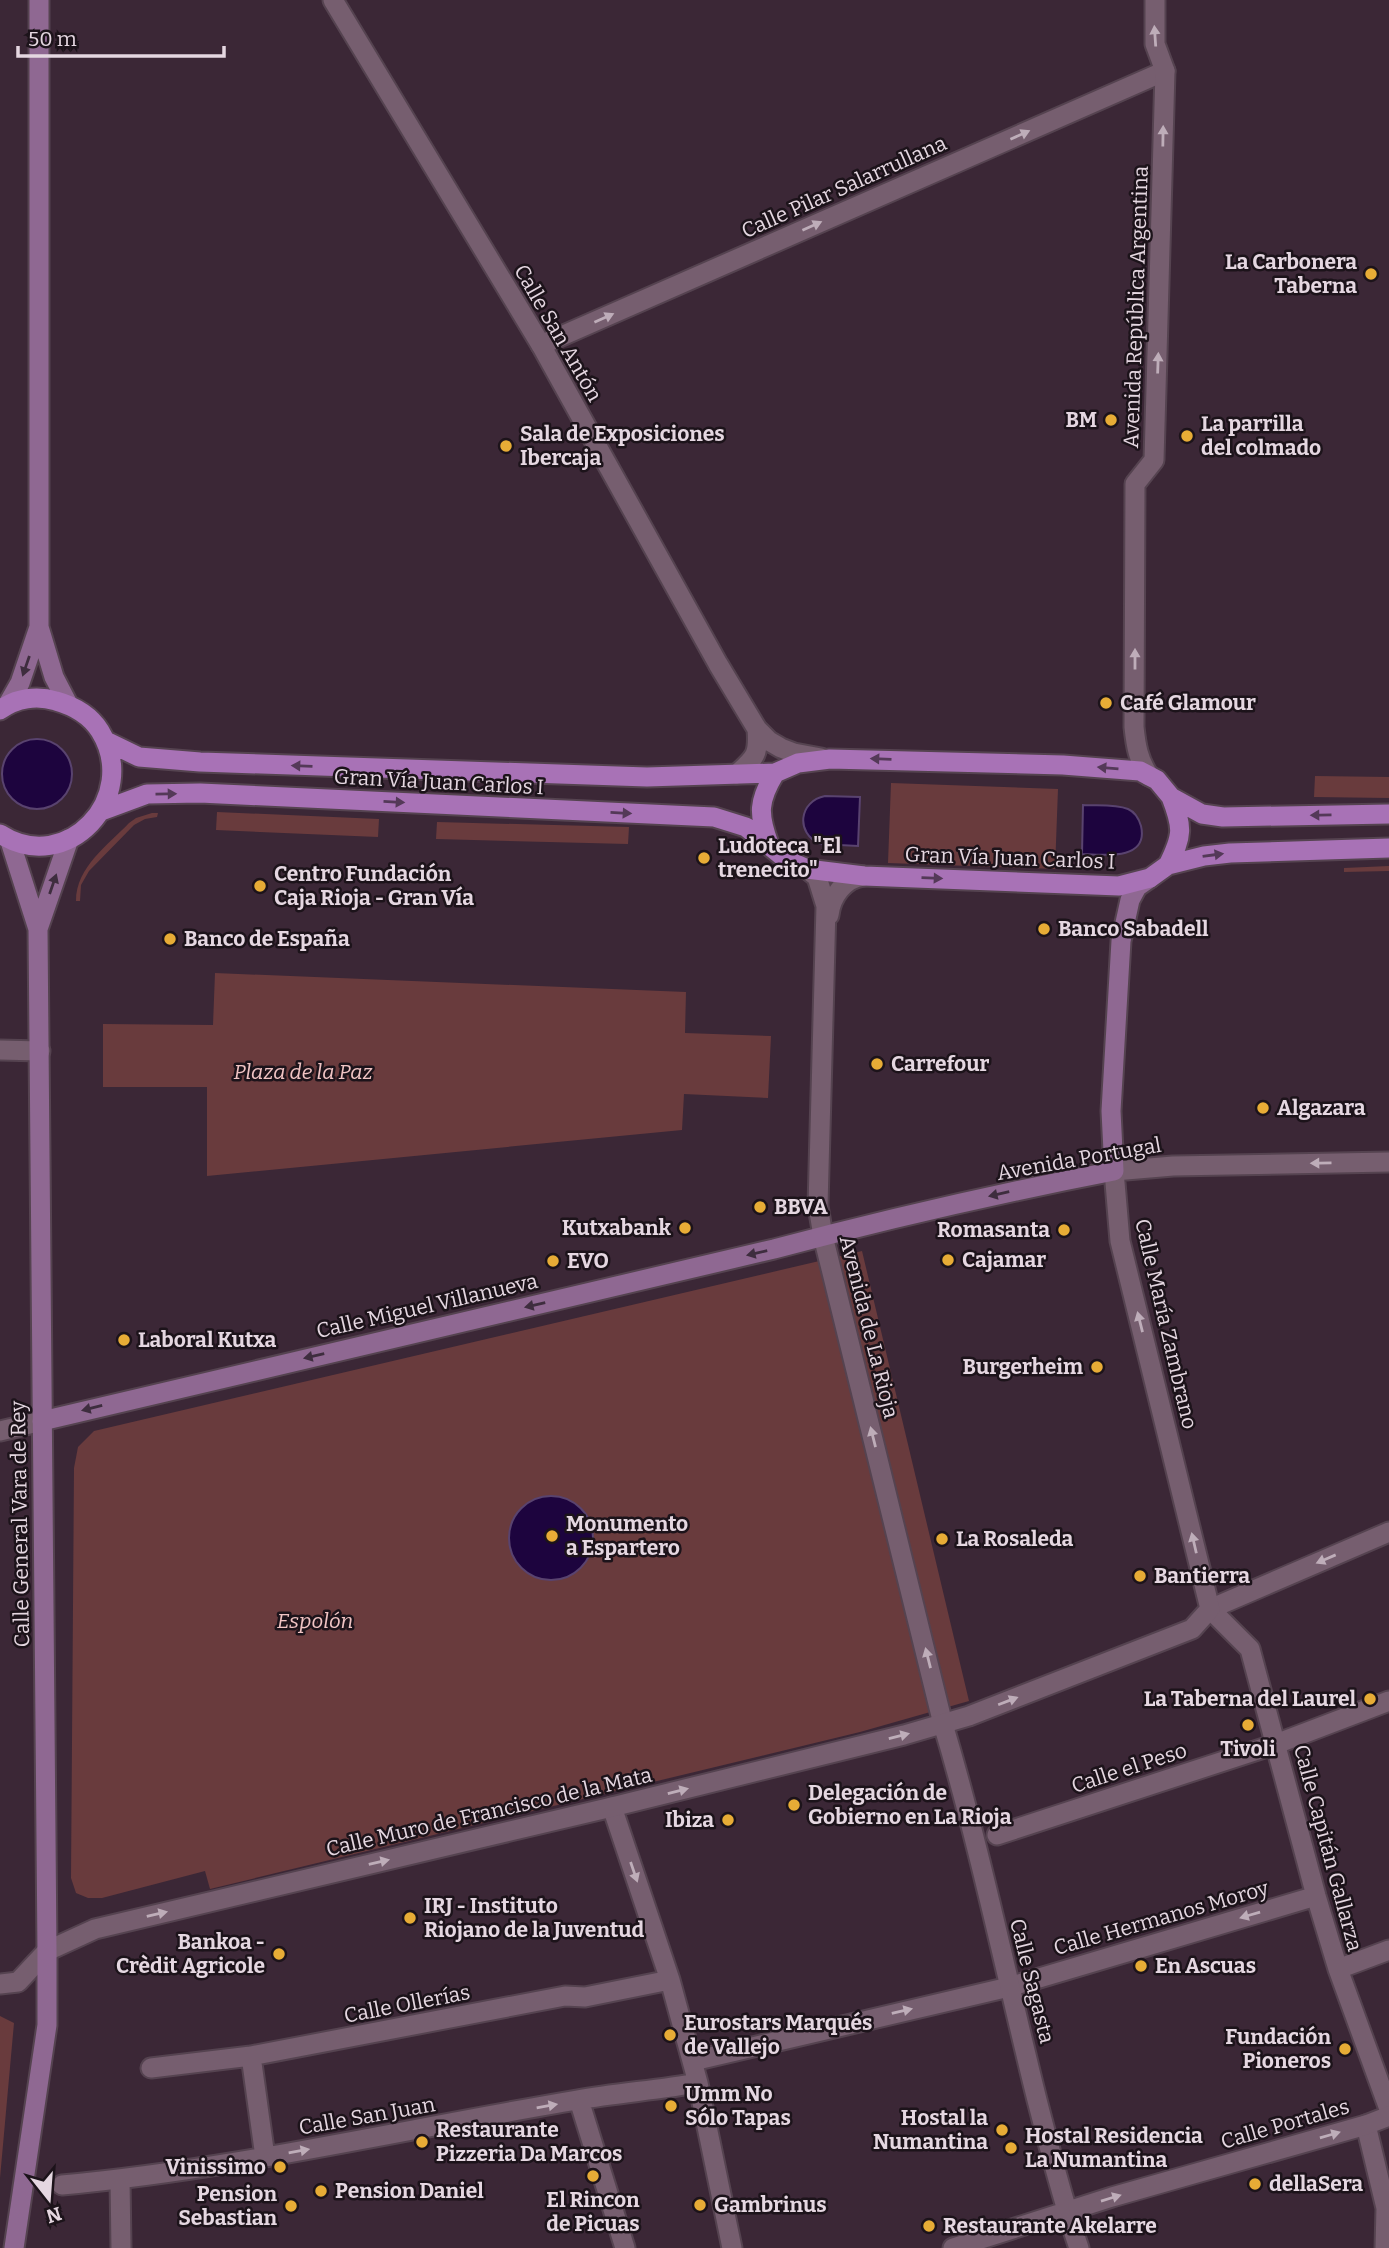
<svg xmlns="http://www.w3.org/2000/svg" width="1389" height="2248" font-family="Bitter,serif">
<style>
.green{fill:#693b3d}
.water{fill:#1d043e;stroke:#59436f;stroke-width:2}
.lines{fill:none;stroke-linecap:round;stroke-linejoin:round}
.pedestrian-casing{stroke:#554350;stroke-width:23}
.minor-casing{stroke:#554350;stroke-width:23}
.secondary-casing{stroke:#554350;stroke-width:23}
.primary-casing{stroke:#554350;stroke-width:23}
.pedestrian{stroke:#765e6f;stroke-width:19}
.minor{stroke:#765e6f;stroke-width:19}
.secondary{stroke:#8f6892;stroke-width:19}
.primary{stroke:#a872b6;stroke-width:19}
.oneway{fill:#beadb9}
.oneway2{fill:#3e2d3e}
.oneway3{fill:#543958}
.poi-dot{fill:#e7ac36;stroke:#1c131a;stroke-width:2.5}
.labels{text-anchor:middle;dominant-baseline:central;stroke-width:5;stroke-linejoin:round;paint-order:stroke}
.street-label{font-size:21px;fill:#e5d7e1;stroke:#1c131a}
.poi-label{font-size:21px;font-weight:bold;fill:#e5d7e1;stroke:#1c131a;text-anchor:start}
.park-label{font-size:21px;font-style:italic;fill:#f1c4c4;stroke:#1c131a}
</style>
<rect width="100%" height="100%" fill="#3b2736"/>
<path class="green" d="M 1315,776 L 1389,777 L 1389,798 L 1314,797 Z
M 891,783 L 1058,789 L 1055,869 L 888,863 Z
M 217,812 L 379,819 L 378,837 L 216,830 Z
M 152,813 L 158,813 L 157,817 L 145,819 L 134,825 L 89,871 L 81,885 L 80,901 L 76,901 C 76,867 108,845 129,823 L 136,818 Z
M 437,822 L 629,827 L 628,844 L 436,839 Z
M 1389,866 L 1389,871 L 1344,872 L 1344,868 Z
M 215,973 L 686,992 L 685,1033 L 771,1036 L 768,1098 L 684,1094 L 682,1130 L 207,1176 L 207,1087 L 103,1087 L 103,1024 L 213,1025 Z
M 862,1251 L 969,1701 L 860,1732 L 210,1889 L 205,1871 L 102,1898 L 88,1898 L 76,1893 L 71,1878 L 74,1468 L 78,1447 L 94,1431 Z
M 0,2016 L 14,2023 L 0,2178 Z"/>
<path class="water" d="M2 774a35 35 0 1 1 70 0a35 35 0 1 1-70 0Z
M 825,796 L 860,797 L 858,846 L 820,844 C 795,833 799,801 825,796 Z
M 1083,805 C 1097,806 1115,804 1128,809 C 1135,812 1139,819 1141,826 C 1149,861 1103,855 1082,854 Z
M509 1538a42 42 0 1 1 84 0a42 42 0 1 1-84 0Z"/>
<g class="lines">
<defs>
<path id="pedestrian" d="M 541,345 L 1165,71
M 0,1050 L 40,1051
M 823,1236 L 943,1724
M 0,1431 L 42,1421
M 1389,1532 L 1210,1609 L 1250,1649 L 1316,1896 L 1338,1969 L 1389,2109
M 997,1835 L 1276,1744 L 1389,1701
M 1338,1969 L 1389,1950
M 251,2056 L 265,2157
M 693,2061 L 1009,1987 L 1316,1896
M 151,2068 L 251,2056 L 565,1996 L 585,1997 L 670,1980
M 698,2083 L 732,2248
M 579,2100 L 625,2248
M 1366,2125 L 1386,2208 L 1385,2248
M 120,2180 L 121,2248
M 62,2185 C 235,2169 405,2129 577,2100 C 617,2093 658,2090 698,2083 L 670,1980 L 612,1807"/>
<path id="minor" d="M 333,0 L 541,345 L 718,664 L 757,729 L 769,741 L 781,748 L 794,753 L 821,758
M 737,774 C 756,757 759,754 757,729
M 1149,776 C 1138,759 1136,746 1134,727 L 1135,484 L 1154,460 L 1165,71 L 1155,44 L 1155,0
M 807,869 L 817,877 L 826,906 L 818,1206 L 823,1236
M 829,915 C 831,897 844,878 864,876
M 943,1724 C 980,1848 1006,1975 1037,2100 C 1050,2150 1062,2199 1079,2248
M 0,1984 L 18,1982 L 47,1951 L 95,1929 L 612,1807 L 904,1735 L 969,1716 L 1192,1629 L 1210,1609 L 1120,1241 L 1114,1171 L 1173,1166 L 1389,1162
M 953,2248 L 1112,2197 L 1366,2125 L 1389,2116"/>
<path id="secondary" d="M 39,0 L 39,627 L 54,677 L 68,704
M 8,704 L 20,683 L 39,627
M 10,841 L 38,929 L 47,1951 L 47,2025 L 14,2248
M 38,929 L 69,839
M 42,1421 L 774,1249 C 887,1219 1000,1193 1114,1171 L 1111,1111 L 1121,941 L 1130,900 L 1137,887 L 1150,878"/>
<path id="primary" d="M 0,710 C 16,698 37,695 56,701 C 74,706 90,715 100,731 C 141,797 67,877 0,834
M 106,741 L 139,757 L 200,762 L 647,777 L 775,773 L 798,763 L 830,759 L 1063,765 L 1140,771 L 1157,780 L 1171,797 L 1202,814 L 1223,817 L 1389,814
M 101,811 L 147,794 L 200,793 L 714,817 L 746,827 L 787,860 L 807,869 L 864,876 L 1119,886 L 1150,878 L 1168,865 L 1204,856 L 1230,853 L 1389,848
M 769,844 C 758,814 758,801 775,773
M 1168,865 C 1183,835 1183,828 1171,797"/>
</defs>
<use href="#pedestrian" class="pedestrian-casing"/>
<use href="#minor" class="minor-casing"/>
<use href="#secondary" class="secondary-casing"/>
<use href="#primary" class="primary-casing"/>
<use href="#pedestrian" class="pedestrian"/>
<use href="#minor" class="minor"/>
<use href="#secondary" class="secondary"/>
<use href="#primary" class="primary"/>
</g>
<defs><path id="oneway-solid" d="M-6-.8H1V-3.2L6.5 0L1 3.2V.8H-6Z" transform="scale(1.75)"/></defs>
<g class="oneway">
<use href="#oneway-solid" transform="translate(1155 36) rotate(-94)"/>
<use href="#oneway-solid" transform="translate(1020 135) rotate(-24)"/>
<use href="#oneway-solid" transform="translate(1163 136) rotate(-89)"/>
<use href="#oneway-solid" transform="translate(812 226) rotate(-24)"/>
<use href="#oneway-solid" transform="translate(604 318) rotate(-24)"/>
<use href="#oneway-solid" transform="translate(1158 363) rotate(-88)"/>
<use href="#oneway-solid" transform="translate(1135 659) rotate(-90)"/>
<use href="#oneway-solid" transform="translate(1321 1163) rotate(179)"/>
<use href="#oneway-solid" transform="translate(1140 1322) rotate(-104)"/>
<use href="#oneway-solid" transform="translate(873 1437) rotate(-104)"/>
<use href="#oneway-solid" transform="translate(1194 1543) rotate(-103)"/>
<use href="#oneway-solid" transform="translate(1326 1559) rotate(157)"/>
<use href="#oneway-solid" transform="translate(928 1658) rotate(-104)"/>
<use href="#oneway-solid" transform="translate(1008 1701) rotate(-21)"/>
<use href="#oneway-solid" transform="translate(899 1736) rotate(-14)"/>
<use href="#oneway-solid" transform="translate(678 1791) rotate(-14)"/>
<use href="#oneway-solid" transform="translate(379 1862) rotate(-13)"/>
<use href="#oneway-solid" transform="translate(634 1872) rotate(71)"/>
<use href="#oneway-solid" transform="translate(157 1914) rotate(-13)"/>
<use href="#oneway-solid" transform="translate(1250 1915) rotate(164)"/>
<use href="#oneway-solid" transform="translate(902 2011) rotate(-13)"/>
<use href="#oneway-solid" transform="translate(547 2106) rotate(-10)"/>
<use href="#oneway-solid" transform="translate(1330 2135) rotate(-16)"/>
<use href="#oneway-solid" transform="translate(299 2151) rotate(-10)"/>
<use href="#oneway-solid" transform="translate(1111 2198) rotate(-17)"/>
</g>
<g class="oneway2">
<use href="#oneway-solid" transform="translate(26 666) rotate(109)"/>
<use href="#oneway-solid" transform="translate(53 884) rotate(-71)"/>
<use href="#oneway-solid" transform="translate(999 1194) rotate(167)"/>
<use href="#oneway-solid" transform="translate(757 1253) rotate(167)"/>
<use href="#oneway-solid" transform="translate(535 1305) rotate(167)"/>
<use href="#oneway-solid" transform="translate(314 1356) rotate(167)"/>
<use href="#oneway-solid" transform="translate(92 1408) rotate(166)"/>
</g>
<g class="oneway3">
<use href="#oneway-solid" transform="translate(881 759) rotate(-178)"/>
<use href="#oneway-solid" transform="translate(302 766) rotate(-178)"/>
<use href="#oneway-solid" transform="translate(1108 768) rotate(-175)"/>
<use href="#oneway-solid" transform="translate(166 794) rotate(-1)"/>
<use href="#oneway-solid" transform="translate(394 802) rotate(3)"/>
<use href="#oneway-solid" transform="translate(621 813) rotate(3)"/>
<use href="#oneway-solid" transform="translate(1321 815) rotate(179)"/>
<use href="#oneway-solid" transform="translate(1213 855) rotate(-8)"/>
<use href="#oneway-solid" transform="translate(932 878) rotate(2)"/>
</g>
<g class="poi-dot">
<circle cx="1371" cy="274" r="7"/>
<circle cx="1111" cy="420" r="7"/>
<circle cx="1187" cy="436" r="7"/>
<circle cx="506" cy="446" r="7"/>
<circle cx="1106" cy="703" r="7"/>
<circle cx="704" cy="858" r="7"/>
<circle cx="260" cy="886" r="7"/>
<circle cx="1044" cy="929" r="7"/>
<circle cx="170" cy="939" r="7"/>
<circle cx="877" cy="1064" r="7"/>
<circle cx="1263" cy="1108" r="7"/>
<circle cx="760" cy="1207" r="7"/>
<circle cx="685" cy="1228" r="7"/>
<circle cx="1064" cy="1230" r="7"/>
<circle cx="948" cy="1260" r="7"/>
<circle cx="553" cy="1261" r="7"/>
<circle cx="124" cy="1340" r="7"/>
<circle cx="1097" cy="1367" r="7"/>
<circle cx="552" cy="1536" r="7"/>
<circle cx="942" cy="1539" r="7"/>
<circle cx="1140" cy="1576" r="7"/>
<circle cx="1370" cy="1699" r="7"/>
<circle cx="1248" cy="1725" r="7"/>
<circle cx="794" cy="1805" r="7"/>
<circle cx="728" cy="1820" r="7"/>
<circle cx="410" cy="1918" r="7"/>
<circle cx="279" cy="1954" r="7"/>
<circle cx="1141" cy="1966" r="7"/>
<circle cx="670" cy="2035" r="7"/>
<circle cx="1345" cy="2049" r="7"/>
<circle cx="671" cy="2106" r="7"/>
<circle cx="1002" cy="2130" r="7"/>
<circle cx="422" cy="2142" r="7"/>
<circle cx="1011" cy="2148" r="7"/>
<circle cx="280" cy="2167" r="7"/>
<circle cx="593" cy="2176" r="7"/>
<circle cx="1255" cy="2184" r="7"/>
<circle cx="321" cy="2191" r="7"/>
<circle cx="700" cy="2205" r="7"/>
<circle cx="291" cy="2206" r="7"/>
<circle cx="929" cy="2226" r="7"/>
</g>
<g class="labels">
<g class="street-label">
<text transform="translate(844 187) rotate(-24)">Calle Pilar Salarrullana</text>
<text transform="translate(1136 307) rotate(-88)">Avenida República Argentina</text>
<text transform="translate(558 333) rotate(60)">Calle San Antón</text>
<text transform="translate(439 782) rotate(3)">Gran Vía Juan Carlos I</text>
<text transform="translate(1010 858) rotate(2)">Gran Vía Juan Carlos I</text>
<text transform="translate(1079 1159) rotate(-10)">Avenida Portugal</text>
<text transform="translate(427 1306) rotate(-13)">Calle Miguel Villanueva</text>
<text transform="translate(1166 1324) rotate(77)">Calle María Zambrano</text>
<text transform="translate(869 1327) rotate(76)">Avenida de La Rioja</text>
<text transform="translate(20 1524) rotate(-91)">Calle General Vara de Rey</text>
<text transform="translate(1129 1768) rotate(-18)">Calle el Peso</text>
<text transform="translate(489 1812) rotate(-13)">Calle Muro de Francisco de la Mata</text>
<text transform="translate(1328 1848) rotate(75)">Calle Capitán Gallarza</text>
<text transform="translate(1161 1918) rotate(-16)">Calle Hermanos Moroy</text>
<text transform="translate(1032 1981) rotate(76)">Calle Sagasta</text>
<text transform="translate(407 2004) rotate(-11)">Calle Ollerías</text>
<text transform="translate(367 2116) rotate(-10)">Calle San Juan</text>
<text transform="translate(1285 2124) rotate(-16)">Calle Portales</text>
</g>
<g class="poi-label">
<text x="1357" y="262" text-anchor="end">La Carbonera<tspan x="1357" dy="24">Taberna</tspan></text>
<text x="1097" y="420" text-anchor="end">BM</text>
<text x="1201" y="424">La parrilla<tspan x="1201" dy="24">del colmado</tspan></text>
<text x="520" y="434">Sala de Exposiciones<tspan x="520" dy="24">Ibercaja</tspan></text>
<text x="1120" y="703">Café Glamour</text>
<text x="718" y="846">Ludoteca "El<tspan x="718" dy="24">trenecito"</tspan></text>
<text x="274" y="874">Centro Fundación<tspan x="274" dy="24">Caja Rioja - Gran Vía</tspan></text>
<text x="1058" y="929">Banco Sabadell</text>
<text x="184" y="939">Banco de España</text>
<text x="891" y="1064">Carrefour</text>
<text x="1277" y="1108">Algazara</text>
<text x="774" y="1207">BBVA</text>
<text x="671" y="1228" text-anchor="end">Kutxabank</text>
<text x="1050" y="1230" text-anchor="end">Romasanta</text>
<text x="962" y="1260">Cajamar</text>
<text x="567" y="1261">EVO</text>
<text x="138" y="1340">Laboral Kutxa</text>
<text x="1083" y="1367" text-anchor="end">Burgerheim</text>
<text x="566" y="1524">Monumento<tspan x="566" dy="24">a Espartero</tspan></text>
<text x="956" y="1539">La Rosaleda</text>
<text x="1154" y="1576">Bantierra</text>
<text x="1356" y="1699" text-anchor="end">La Taberna del Laurel</text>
<text x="1248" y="1749" text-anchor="middle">Tivoli</text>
<text x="808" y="1793">Delegación de<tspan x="808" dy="24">Gobierno en La Rioja</tspan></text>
<text x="714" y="1820" text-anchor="end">Ibiza</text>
<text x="424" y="1906">IRJ - Instituto<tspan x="424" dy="24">Riojano de la Juventud</tspan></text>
<text x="265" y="1942" text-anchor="end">Bankoa -<tspan x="265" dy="24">Crèdit Agricole</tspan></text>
<text x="1155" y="1966">En Ascuas</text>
<text x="684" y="2023">Eurostars Marqués<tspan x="684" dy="24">de Vallejo</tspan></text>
<text x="1331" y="2037" text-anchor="end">Fundación<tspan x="1331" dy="24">Pioneros</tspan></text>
<text x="685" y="2094">Umm No<tspan x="685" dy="24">Sólo Tapas</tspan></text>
<text x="988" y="2118" text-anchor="end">Hostal la<tspan x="988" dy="24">Numantina</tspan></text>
<text x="436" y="2130">Restaurante<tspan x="436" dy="24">Pizzeria Da Marcos</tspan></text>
<text x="1025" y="2136">Hostal Residencia<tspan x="1025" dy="24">La Numantina</tspan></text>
<text x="266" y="2167" text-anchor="end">Vinissimo</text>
<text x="1269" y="2184">dellaSera</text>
<text x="335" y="2191">Pension Daniel</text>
<text x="277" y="2194" text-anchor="end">Pension<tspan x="277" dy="24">Sebastian</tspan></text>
<text x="593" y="2200" text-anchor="middle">El Rincon<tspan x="593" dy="24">de Picuas</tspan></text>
<text x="714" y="2205">Gambrinus</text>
<text x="943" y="2226">Restaurante Akelarre</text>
</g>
<g class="park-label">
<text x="303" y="1072">Plaza de la Paz</text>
<text x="315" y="1621">Espolón</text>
</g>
</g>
<g transform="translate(49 2199) rotate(163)" stroke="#1c131a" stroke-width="5" paint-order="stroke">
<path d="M0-5L12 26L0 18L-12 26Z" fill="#e5d7e1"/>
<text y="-10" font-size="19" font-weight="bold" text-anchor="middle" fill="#e5d7e1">N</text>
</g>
<path d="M18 46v10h206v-10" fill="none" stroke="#e5d7e1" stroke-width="3.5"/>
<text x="28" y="46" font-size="21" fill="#e5d7e1" stroke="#1c131a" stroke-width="5" paint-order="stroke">50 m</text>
</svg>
